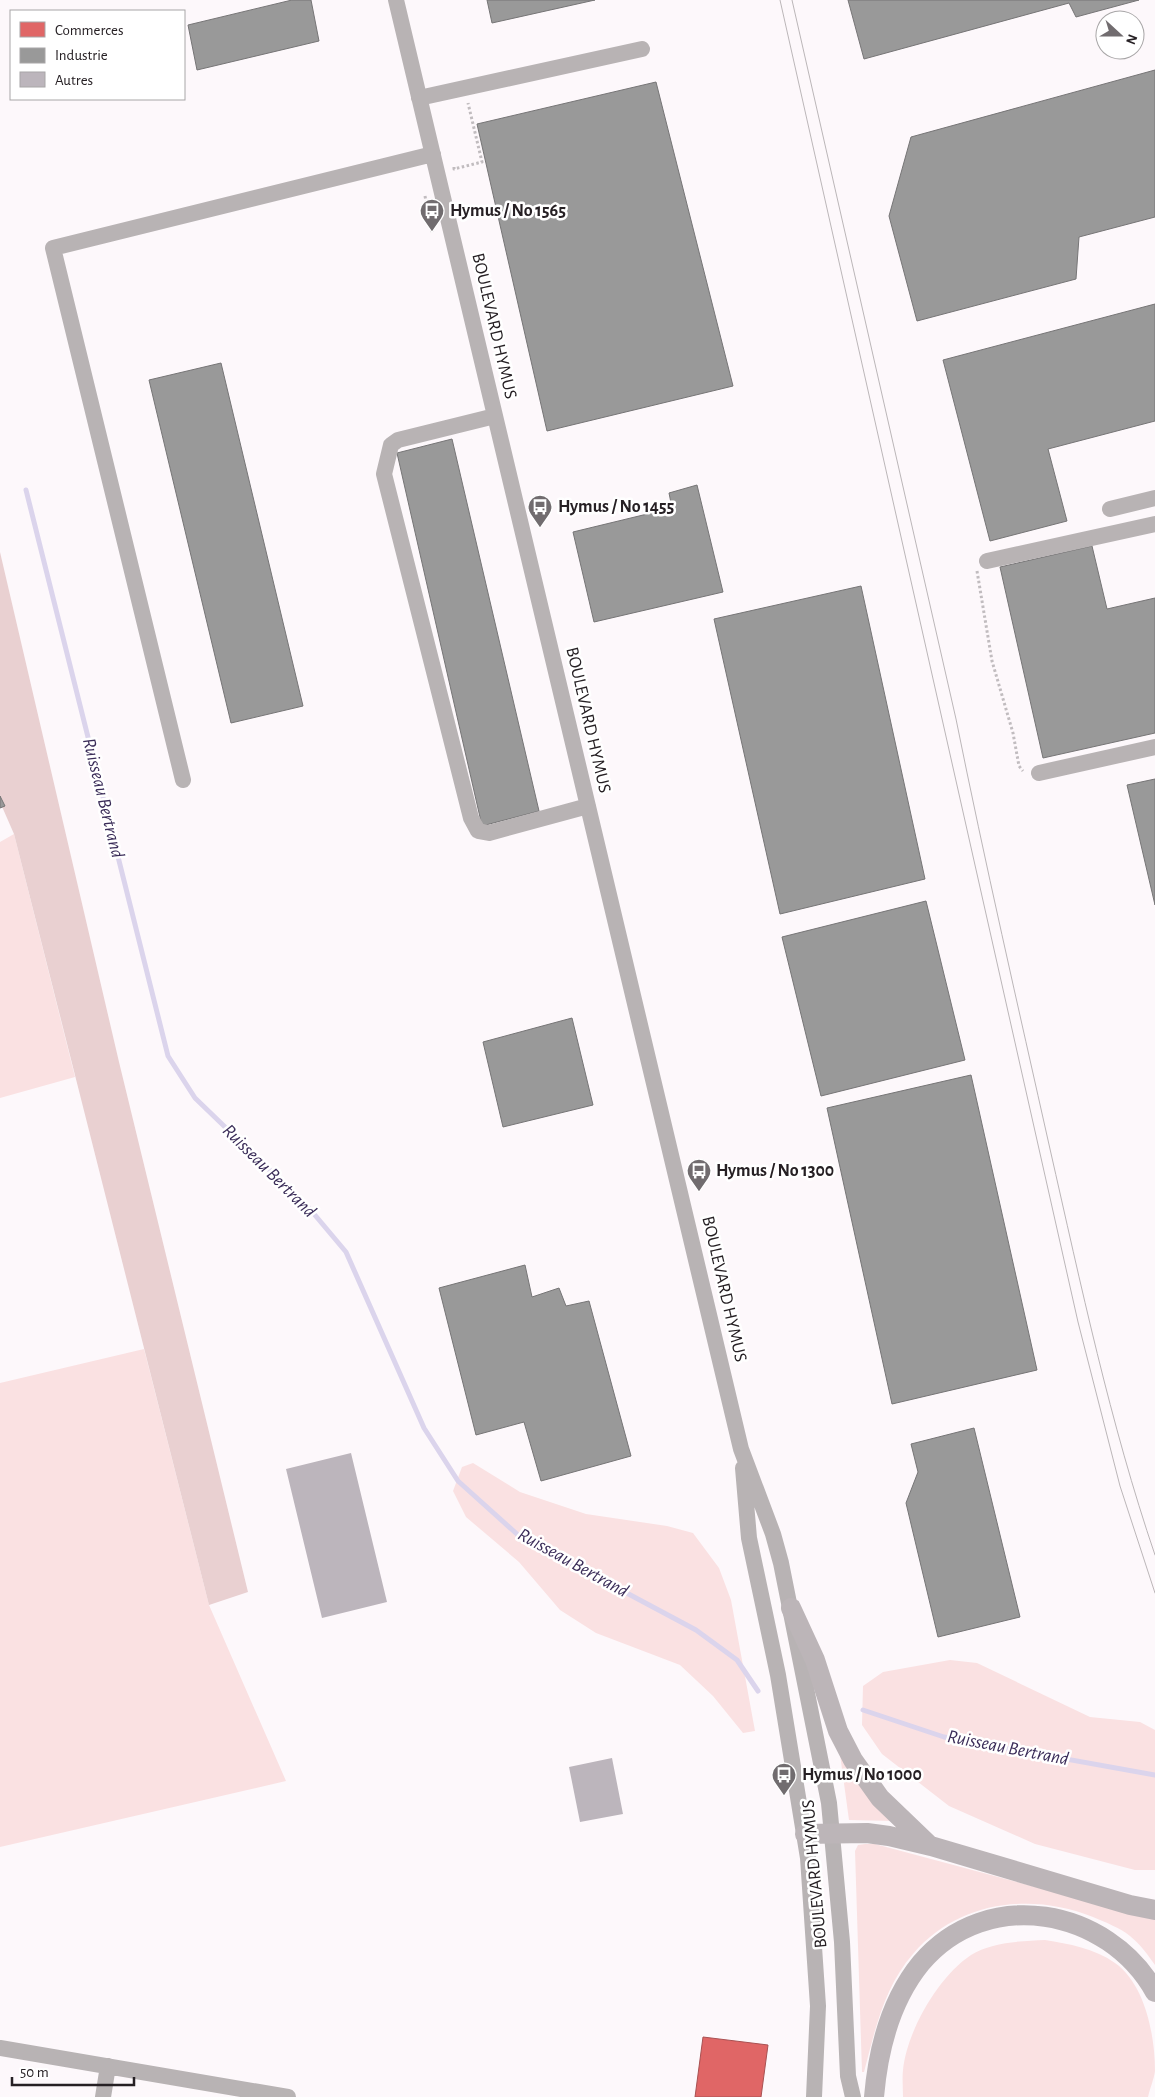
<svg xmlns="http://www.w3.org/2000/svg" width="1155" height="2097" font-family="'Alegreya Sans',sans-serif">
<style>
.green{fill:#fae1e2}
.forest{fill:#e9d0d1}
.shops{fill:#e06666;stroke:#a85152}
.industry{fill:#999;stroke:#767576}
.lines{fill:none;stroke-linecap:round;stroke-linejoin:round}
.stream{stroke:#dbd4ec;stroke-width:5}
.building{fill:#bcb5bc}
.path{stroke:#c1bcbf;stroke-width:3;stroke-dasharray:2.5 2.5;stroke-linecap:butt}
.minor{stroke:#b8b3b4;stroke-width:16}
.major{stroke:#bcb5b8;stroke-width:20}
.tram{stroke:#bbb6b8;stroke-width:1}
.labels{text-anchor:middle;dominant-baseline:central;stroke-width:5;stroke-linejoin:round;paint-order:stroke}
.poi-label{font-size:18px;font-weight:bold;fill:#262024;stroke:#fff;text-anchor:start}
.street-label{font-size:18px;fill:#262024;stroke:#fff}
.water-label{font-size:19px;font-style:italic;fill:#3a2c58;stroke:#fff}
</style>
<rect width="100%" height="100%" fill="#fdf8fb"/>
<path class="green" d="M 14,834 L 75,1077 L 0,1098 L 0,842 Z
M 144,1349 L 209,1605 L 286,1781 L 0,1847 L 0,1383 Z
M 473,1463 L 520,1492 L 586,1514 L 667,1526 L 693,1533 L 719,1568 L 731,1600 L 755,1731 L 743,1733 L 713,1696 L 680,1665 L 596,1633 L 560,1610 L 519,1562 L 466,1517 L 453,1491 L 462,1467 Z
M 950,1660 L 977,1663 L 1090,1717 L 1140,1722 L 1155,1730 L 1155,1870 L 1135,1870 L 1035,1844 L 949,1806 L 882,1754 L 862,1725 L 863,1686 L 883,1672 Z
M 839,1747 L 894,1821 L 849,1820 Z
M 865,1844 L 875,1844 L 1155,1919 L 1155,1965 C 1148,1955 1140,1944 1130,1936 C 1120,1928 1105,1922 1093,1917 C 1032,1892 958,1901 913,1954 C 884,1987 875,2030 864,2072 L 862,2072 L 855,1851 L 858,1845 Z
M 1045,1940 C 1069,1944 1094,1948 1115,1963 C 1145,1984 1155,2035 1155,2071 C 1154,2079 1150,2088 1148,2097 L 903,2097 C 903,2088 902,2079 903,2070 C 907,2031 938,1977 971,1955 C 991,1942 1022,1941 1045,1940 Z"/>
<path class="forest" d="M 0,552 L 119,1062 L 248,1592 L 209,1605 L 14,834 L 0,802 Z"/>
<path class="shops" d="M 703,2037 L 768,2045 L 761,2097 L 695,2097 Z"/>
<path class="industry" d="M 292,0 L 311,0 L 319,41 L 197,70 L 188,25 Z
M 487,0 L 595,0 L 492,23 Z
M 848,0 L 1139,0 L 1076,17 L 1069,3 L 864,59 Z
M 1155,70 L 1155,217 L 1079,237 L 1076,279 L 917,321 L 889,216 L 911,137 Z
M 656,82 L 733,386 L 547,431 L 477,124 Z
M 1155,304 L 1155,421 L 1048,449 L 1067,521 L 990,541 L 943,360 Z
M 221,363 L 303,706 L 231,723 L 149,380 Z
M 452,439 L 539,811 L 482,826 L 397,453 Z
M 697,485 L 723,592 L 594,622 L 573,532 L 672,508 L 669,493 Z
M 1092,546 L 1107,609 L 1155,598 L 1155,733 L 1043,758 L 1000,567 Z
M 861,586 L 925,879 L 780,914 L 714,619 Z
M 1155,779 L 1155,905 L 1127,785 Z
M 0,796 L 5,806 L 0,808 Z
M 926,901 L 965,1060 L 821,1096 L 782,937 Z
M 572,1018 L 593,1105 L 503,1127 L 483,1042 Z
M 971,1075 L 1037,1370 L 892,1404 L 827,1108 Z
M 525,1265 L 532,1297 L 559,1288 L 566,1306 L 589,1301 L 631,1456 L 541,1481 L 524,1422 L 476,1435 L 439,1288 Z
M 974,1428 L 1020,1617 L 938,1637 L 906,1503 L 918,1472 L 911,1444 Z"/>
<g class="lines">
<path class="stream" d="M 26,490 L 168,1056 L 195,1098 L 309,1208 L 346,1252 L 424,1428 L 458,1481 L 518,1535 L 696,1630 L 737,1660 L 758,1691
M 863,1710 L 944,1737 L 1155,1775"/>
</g>
<path class="building" d="M 351,1453 L 387,1602 L 322,1618 L 286,1469 Z
M 612,1758 L 623,1814 L 580,1822 L 569,1767 Z"/>
<g class="lines">
<path class="path" d="M 454,167 L 454,169 L 482,162 L 468,103
M 425,196 L 432,232
M 977,571 L 992,661 L 1013,733 L 1019,766 L 1023,771"/>
<path class="minor" d="M 396,0 L 741,1449 L 773,1534 L 781,1563 L 829,1803 L 842,1942 L 848,2076 L 853,2097
M 419,98 L 642,49
M 495,416 L 398,440 L 391,445 L 384,474 L 471,818 L 478,831 L 489,833 L 588,806
M 1110,509 L 1155,498
M 987,561 L 1155,524
M 1039,773 L 1155,747
M 183,780 L 53,248 L 433,154
M 743,1468 L 749,1538 L 778,1675 L 808,1858 L 818,2006 L 814,2097
M 0,2048 L 288,2097
M 103,2097 L 108,2066"/>
<path class="major" d="M 791,1608 L 815,1660 L 838,1731 L 853,1760 L 880,1798 L 929,1845
M 805,1834 L 867,1833 L 889,1836 L 931,1846 L 1130,1905 L 1155,1910
M 874,2097 C 878,2050 890,2001 921,1963 C 987,1885 1108,1908 1155,1992"/>
<path class="tram" d="M 780,0 L 1078,1322 L 1120,1486 L 1155,1593
M 792,0 L 956,719 C 985,863 1018,1006 1050,1149 C 1081,1285 1110,1423 1155,1555"/>
</g>
<defs>
<symbol id="bus-pin" viewBox="-11 -11 22 30"><path d="M0 17L-7.5 6A9.5 9.5 0 1 1 7.5 6Z" fill="#716c6f" stroke="#fff"/><path d="M-5-6H5V4H4V6H2V4H-2V6H-4V4H-5ZM-3.5-4V0h7V-4ZM-3.5 1.2v1.5H-2V1.2ZM2 1.2v1.5H3.5V1.2Z" fill="#fff"/></symbol>
</defs>
<g fill-rule="evenodd">
<use href="#bus-pin" x="418" y="197" width="28" height="38"/>
<use href="#bus-pin" x="526" y="493" width="28" height="38"/>
<use href="#bus-pin" x="685" y="1157" width="28" height="38"/>
<use href="#bus-pin" x="770" y="1761" width="28" height="38"/>
</g>
<g class="labels">
<g class="poi-label">
<text x="450" y="211">Hymus / No 1565</text>
<text x="558" y="507">Hymus / No 1455</text>
<text x="716" y="1171">Hymus / No 1300</text>
<text x="802" y="1775">Hymus / No 1000</text>
</g>
<g class="street-label">
<text transform="translate(494 326) rotate(77)">BOULEVARD HYMUS</text>
<text transform="translate(588 720) rotate(77)">BOULEVARD HYMUS</text>
<text transform="translate(724 1289) rotate(77)">BOULEVARD HYMUS</text>
<text transform="translate(815 1874) rotate(-95)">BOULEVARD HYMUS</text>
</g>
<g class="water-label">
<text transform="translate(103 798) rotate(76)">Ruisseau Bertrand</text>
<text transform="translate(269 1171) rotate(45)">Ruisseau Bertrand</text>
<text transform="translate(573 1563) rotate(29)">Ruisseau Bertrand</text>
<text transform="translate(1008 1748) rotate(11)">Ruisseau Bertrand</text>
</g>
</g>
<rect x="10" y="10" width="175" height="90" fill="#ffffff" stroke="#a8a6a7"/>
<rect x="20" y="22" width="25" height="15" fill="#e06666" stroke="#a8a6a7"/>
<text x="55" y="35" font-size="15" fill="#262024">Commerces</text>
<rect x="20" y="48" width="25" height="15" fill="#999999" stroke="#a8a6a7"/>
<text x="55" y="60" font-size="15" fill="#262024">Industrie</text>
<rect x="20" y="72" width="25" height="15" fill="#bcb5bc" stroke="#a8a6a7"/>
<text x="55" y="85" font-size="15" fill="#262024">Autres</text>
<g transform="translate(1120 35) rotate(111)"><circle r="24" fill="#ffffff" stroke="#a8a6a7"/>
<path d="M0-4L9 19L0 12L-9 19Z" fill="#716c6f"/>
<text y="-8" font-size="14" font-weight="bold" text-anchor="middle" fill="#262024">N</text>
</g>
<path d="M12 2077v8h122v-8" fill="none" stroke="#262024" stroke-width="2.5"/>
<text x="20" y="2077" font-size="15" fill="#262024" stroke="#ffffff" stroke-width="4" paint-order="stroke">50 m</text>
</svg>
